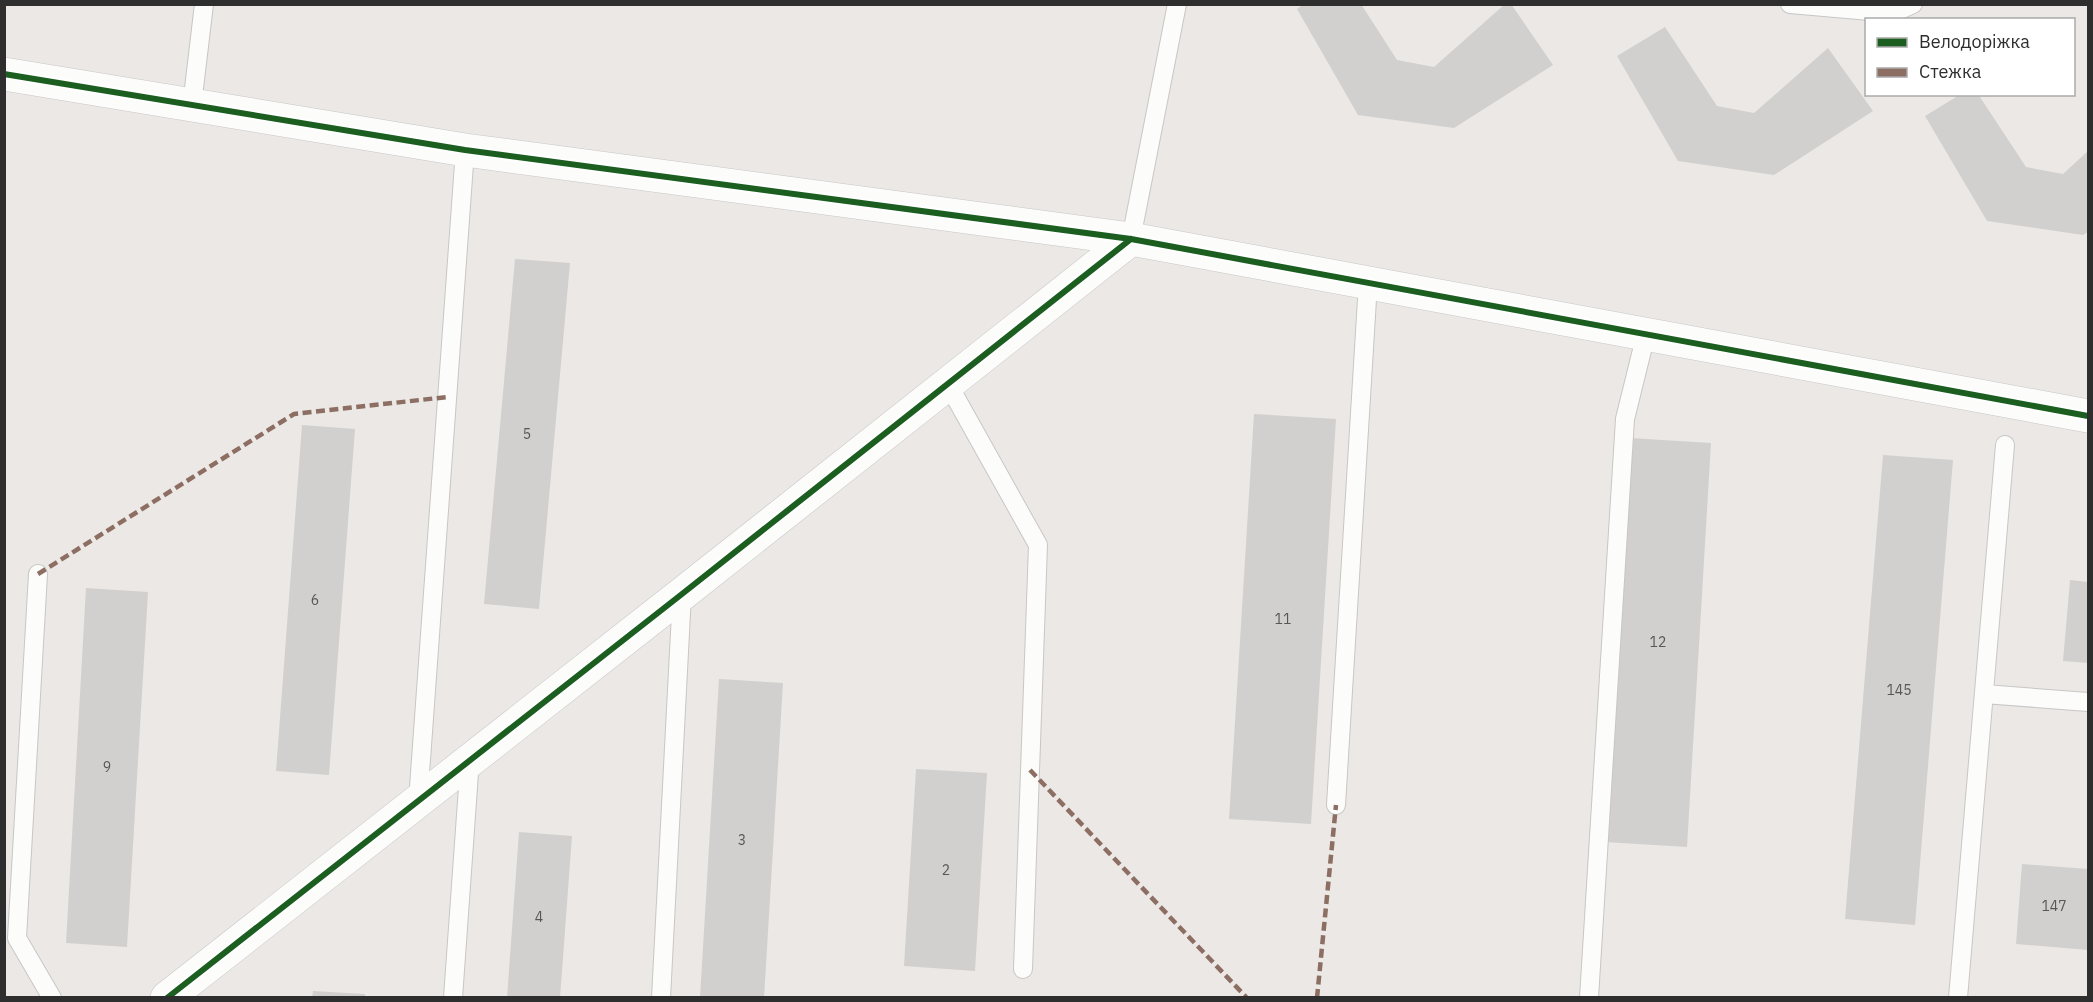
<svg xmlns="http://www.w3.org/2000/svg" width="2093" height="1002" font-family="'IBM Plex Sans',sans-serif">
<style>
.building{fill:#d2d0ce}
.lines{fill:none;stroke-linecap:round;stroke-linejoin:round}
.lane-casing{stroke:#c8c6c7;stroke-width:20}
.street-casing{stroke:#c8c6c7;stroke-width:34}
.lane{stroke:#fcfcfb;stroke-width:18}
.street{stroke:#fcfcfb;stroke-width:33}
.quiet{stroke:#8d6e63;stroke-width:4.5;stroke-dasharray:9 4.5;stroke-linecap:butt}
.cycleway-casing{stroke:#fff;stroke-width:10}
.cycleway{stroke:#1b5e20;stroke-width:6}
.labels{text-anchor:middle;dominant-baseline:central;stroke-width:4.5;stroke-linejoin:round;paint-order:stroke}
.number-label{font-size:14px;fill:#585757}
</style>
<rect width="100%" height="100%" fill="#ebe8e5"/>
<path class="building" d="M 1304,4 L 1361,4 L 1397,60 L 1434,67 L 1505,4 L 1511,4 L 1553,65 L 1454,128 L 1358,115 L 1297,9 Z
M 1665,27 L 1717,106 L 1754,113 L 1828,48 L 1873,111 L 1774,175 L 1678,161 L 1617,56 Z
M 1961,94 L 1978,94 L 2026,167 L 2063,174 L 2088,151 L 2088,232 L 2083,235 L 1987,221 L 1925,116 Z
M 515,259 L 570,263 L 539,609 L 484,604 Z
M 1254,414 L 1336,419 L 1311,824 L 1229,819 Z
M 302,425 L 355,429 L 329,775 L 276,771 Z
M 1630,438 L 1711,443 L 1687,847 L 1605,842 Z
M 1883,455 L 1953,460 L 1915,925 L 1845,919 Z
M 2070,580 L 2088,582 L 2088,663 L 2063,661 Z
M 86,588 L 148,592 L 127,947 L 66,943 Z
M 719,679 L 783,683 L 764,998 L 700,998 Z
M 916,769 L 987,773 L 975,971 L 904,966 Z
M 519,832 L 572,836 L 560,998 L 507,998 Z
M 2022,864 L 2088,869 L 2088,950 L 2016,944 Z
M 313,991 L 365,994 L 365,998 L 312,998 Z"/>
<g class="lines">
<defs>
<path id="lane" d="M 1790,4 L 1893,13 L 1913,4
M 192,105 L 204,4
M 1131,239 L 1177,4
M 948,384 L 1038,545 L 1023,969
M 38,574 L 17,938 L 52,998
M 1984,694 L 2088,702
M 418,801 L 465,150
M 1336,805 L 1368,283
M 453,998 L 470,759
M 661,998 L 682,594
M 1589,998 L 1625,419 L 1646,334
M 1958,998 L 2005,445"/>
<path id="street" d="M 4,74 L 465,150 L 1131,239 L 2088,416
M 167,998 L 682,594 L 1131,239"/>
</defs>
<use href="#lane" class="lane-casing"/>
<use href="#street" class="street-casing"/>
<use href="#lane" class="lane"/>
<use href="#street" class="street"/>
<path class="quiet" d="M 38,574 L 294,414 L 447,397
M 1030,770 L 1247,998
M 1317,998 L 1336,805"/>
<defs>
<path id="cycleway" d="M 4,74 L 465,150 L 1131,239 L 2088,416
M 167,998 L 682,594 L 1131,239"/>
</defs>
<use href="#cycleway" class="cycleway-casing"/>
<use href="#cycleway" class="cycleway"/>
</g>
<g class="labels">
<g class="number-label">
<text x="527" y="434">5</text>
<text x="315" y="600">6</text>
<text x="1283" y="619">11</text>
<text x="1658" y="642">12</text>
<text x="1899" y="690">145</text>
<text x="107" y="767">9</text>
<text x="742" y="840">3</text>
<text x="946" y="870">2</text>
<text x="2054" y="906">147</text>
<text x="539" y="917">4</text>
</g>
</g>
<rect width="2093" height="1002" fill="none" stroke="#2e2e2e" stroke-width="12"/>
<rect x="1865" y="18" width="210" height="78" fill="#ffffff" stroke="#ababab" stroke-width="1.5"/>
<rect x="1877" y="38" width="30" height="9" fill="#1b5e20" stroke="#ababab" stroke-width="1.5"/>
<text x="1919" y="48" font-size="18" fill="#2e2e2e">Велодоріжка</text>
<rect x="1877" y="68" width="30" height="9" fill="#8d6e63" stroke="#ababab" stroke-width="1.5"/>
<text x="1919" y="78" font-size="18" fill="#2e2e2e">Стежка</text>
</svg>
